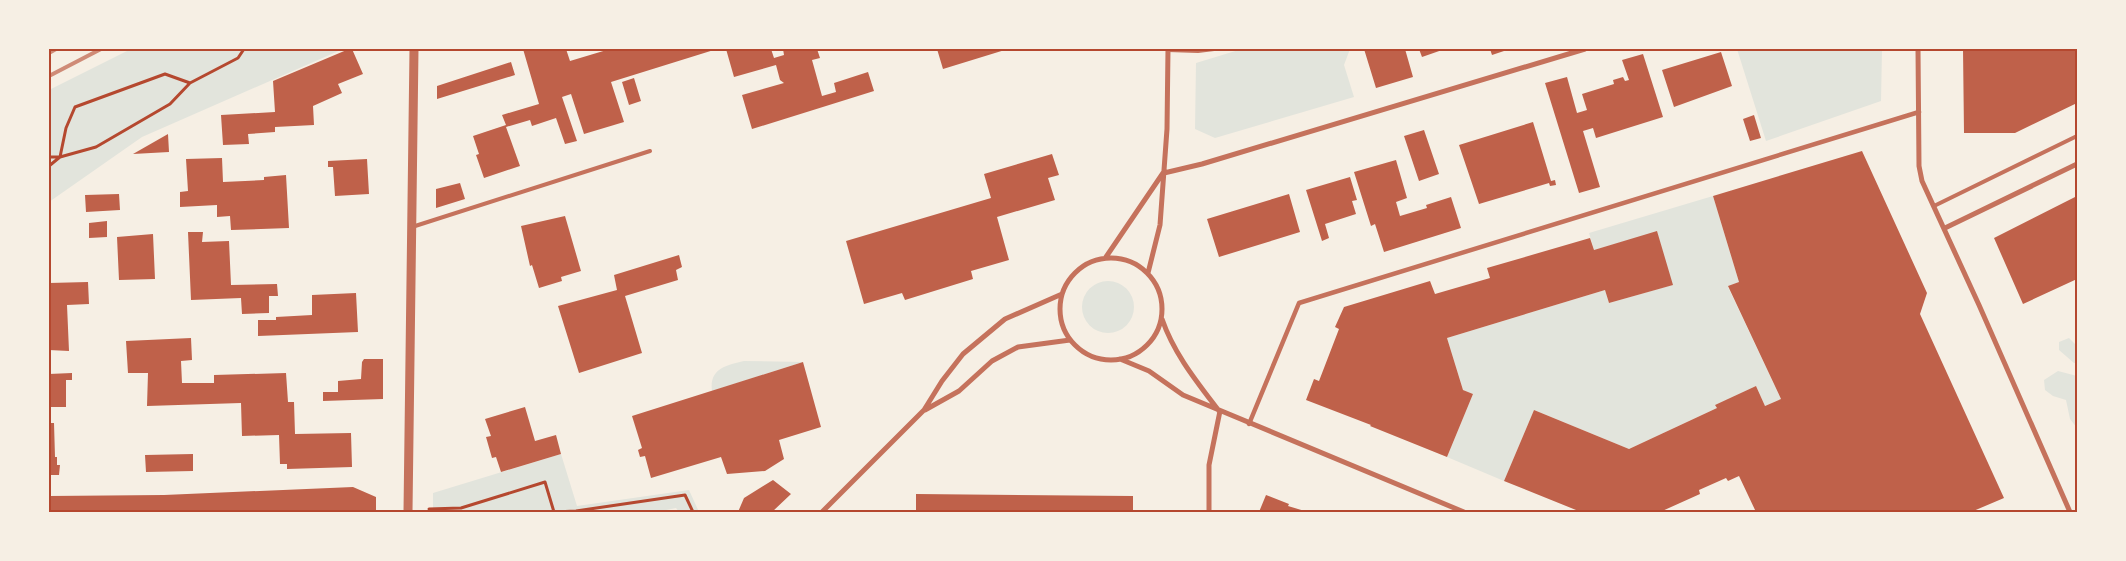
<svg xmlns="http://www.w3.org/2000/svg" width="2126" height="561" font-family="'Source Sans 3',sans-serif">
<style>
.green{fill:#e2e4dc}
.building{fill:#bf614a}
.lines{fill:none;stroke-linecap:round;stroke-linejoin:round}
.path{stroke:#b5482f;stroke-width:3}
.service{stroke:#c5725c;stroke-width:4}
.pedestrian{stroke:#c5725c;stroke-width:4.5}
.minor{stroke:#c5725c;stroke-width:5}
.tertiary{stroke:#c5725c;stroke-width:9}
.rail{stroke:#cf8b77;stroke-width:4}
.neatline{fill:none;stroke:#b5482f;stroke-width:2}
</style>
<rect width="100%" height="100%" fill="#f6efe4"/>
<path class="green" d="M 131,49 L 343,49 L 142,137 L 49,202 L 49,90 Z
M 1242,49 L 1350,49 L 1344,65 L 1354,97 L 1215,138 L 1195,129 L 1196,63 Z
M 1737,49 L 1882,49 L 1881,101 L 1766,141 Z
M 1713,196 L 1739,282 L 1728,287 L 1781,399 L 1765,406 L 1756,386 L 1716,405 L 1717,408 L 1629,449 L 1534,410 L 1504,481 L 1447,457 L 1473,394 L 1463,390 L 1447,338 L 1605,290 L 1609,303 L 1672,285 L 1657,232 L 1594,250 L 1589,233 Z
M1082 307a26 26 0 1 1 52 0a26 26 0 1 1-52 0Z
M 2069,338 L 2077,346 L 2077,363 L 2074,363 L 2059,350 L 2059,342 Z
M 744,361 L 803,362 L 712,391 C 709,369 726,365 744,361 Z
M 2058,371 L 2077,376 L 2077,428 L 2070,419 L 2066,400 L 2053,396 L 2045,390 L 2044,380 Z
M 561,454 L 577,506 L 689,490 L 699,512 L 679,512 L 676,508 L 656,512 L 433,512 L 433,493 Z"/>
<path class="building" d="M 349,49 L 352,49 L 363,74 L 338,84 L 342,93 L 313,106 L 314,125 L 275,127 L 275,132 L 248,134 L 249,144 L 223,145 L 221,115 L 275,112 L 273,81 Z
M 523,49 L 566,49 L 570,61 L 610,49 L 717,49 L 611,82 L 624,122 L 584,134 L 571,94 L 562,97 L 577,141 L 565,144 L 556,118 L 532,126 L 530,120 L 506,127 L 520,166 L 484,178 L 476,155 L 479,154 L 473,136 L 506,125 L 502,115 L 539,104 Z
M 726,49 L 771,49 L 774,58 L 784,55 L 783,49 L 817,49 L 820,58 L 812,60 L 822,96 L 836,92 L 834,83 L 868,72 L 874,91 L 752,129 L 742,95 L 784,83 L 780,80 L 776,65 L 734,77 Z
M 937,49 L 1008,49 L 943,69 Z
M 1364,49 L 1405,49 L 1413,77 L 1376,88 Z
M 1419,49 L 1445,49 L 1422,57 Z
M 1490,49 L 1510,49 L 1492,55 Z
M 1963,49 L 2077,49 L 2077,103 L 2015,133 L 1964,133 Z
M 1721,52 L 1732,86 L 1674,107 L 1662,70 Z
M 1643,54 L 1663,117 L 1596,138 L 1593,128 L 1583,131 L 1600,187 L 1579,193 L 1545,83 L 1567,77 L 1577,113 L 1587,110 L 1582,94 L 1614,84 L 1613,80 L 1623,77 L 1625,81 L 1629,80 L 1622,60 Z
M 511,62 L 515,75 L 437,99 L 437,86 Z
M 634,78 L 641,101 L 629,105 L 622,82 Z
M 1754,115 L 1761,138 L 1750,141 L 1743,119 Z
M 1533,122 L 1551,181 L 1555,180 L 1556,185 L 1550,186 L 1549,183 L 1479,204 L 1459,145 Z
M 1424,130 L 1439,174 L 1419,181 L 1404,136 Z
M 168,134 L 169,152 L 133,154 Z
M 1862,151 L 1927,293 L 1920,314 L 2004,498 L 1971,512 L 1756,512 L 1739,476 L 1728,481 L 1726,478 L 1699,490 L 1700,494 L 1660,512 L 1581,512 L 1504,481 L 1534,410 L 1629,449 L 1717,408 L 1715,405 L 1756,386 L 1765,406 L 1781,399 L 1728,286 L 1739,282 L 1713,196 Z
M 1052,154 L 1059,175 L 1048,178 L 1055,200 L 997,217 L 1009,260 L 971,271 L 973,279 L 905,300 L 902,293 L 864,304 L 846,241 L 991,198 L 984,174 Z
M 222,158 L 223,182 L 264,180 L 264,177 L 286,175 L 289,228 L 231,230 L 230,216 L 217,217 L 217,205 L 180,207 L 180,192 L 188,191 L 186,159 Z
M 367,159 L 369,194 L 335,196 L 333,167 L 328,167 L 328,161 Z
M 1396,160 L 1407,198 L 1396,202 L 1400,216 L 1427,208 L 1426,205 L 1451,197 L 1461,228 L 1384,252 L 1375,224 L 1371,226 L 1354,172 Z
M 1350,177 L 1357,200 L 1352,201 L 1356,214 L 1325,224 L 1329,238 L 1322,241 L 1306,190 Z
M 460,183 L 465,199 L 436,208 L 436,189 Z
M 119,194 L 120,210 L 86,212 L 85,195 Z
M 1289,194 L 1300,232 L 1219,257 L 1207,219 Z
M 2077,196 L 2077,279 L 2023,304 L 1994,238 Z
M 565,216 L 581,271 L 561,277 L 562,281 L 539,288 L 532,265 L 530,266 L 521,226 Z
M 107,221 L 107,237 L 89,238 L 89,223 Z
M 1657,231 L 1673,285 L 1609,303 L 1605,290 L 1447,338 L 1463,390 L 1473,394 L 1447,457 L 1370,426 L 1371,425 L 1306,400 L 1314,379 L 1319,381 L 1339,329 L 1335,327 L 1344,307 L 1430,281 L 1435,294 L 1490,278 L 1487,268 L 1590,238 L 1594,250 Z
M 188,232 L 203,232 L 202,242 L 229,241 L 231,285 L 277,284 L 278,296 L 269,296 L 269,313 L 242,314 L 241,298 L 191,300 Z
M 153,234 L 155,279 L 119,280 L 117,237 Z
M 679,255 L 682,267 L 676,270 L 678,280 L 625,296 L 642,353 L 579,373 L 558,306 L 617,290 L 614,275 Z
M 88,282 L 89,304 L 67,305 L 69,351 L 49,350 L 49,283 Z
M 356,293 L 358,332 L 258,336 L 258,320 L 276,320 L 276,317 L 312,315 L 312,295 Z
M 191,338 L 192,360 L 181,361 L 182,383 L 214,383 L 214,375 L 286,373 L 288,402 L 294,402 L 295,434 L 351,433 L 352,467 L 287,469 L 287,464 L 280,464 L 279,435 L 242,436 L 241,403 L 147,406 L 148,373 L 128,373 L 126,341 Z
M 364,359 L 383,359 L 383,399 L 323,401 L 323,392 L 338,392 L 338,381 L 361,379 L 362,362 Z
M 803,362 L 821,427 L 779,440 L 784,459 L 765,471 L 727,474 L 721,457 L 651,478 L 645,456 L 640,457 L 638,450 L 642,448 L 632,416 Z
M 72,373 L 72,380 L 66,380 L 66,407 L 49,407 L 49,374 Z
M 525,407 L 535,441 L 556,435 L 561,454 L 501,472 L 496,457 L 492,458 L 486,437 L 491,436 L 485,419 Z
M 49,423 L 54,423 L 55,457 L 57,457 L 57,465 L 60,465 L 59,475 L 49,475 Z
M 193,454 L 193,471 L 146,472 L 145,455 Z
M 773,480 L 791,494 L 772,512 L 738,512 L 744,498 Z
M 353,487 L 376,497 L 376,512 L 49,512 L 49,496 L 164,495 Z
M 916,494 L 1133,496 L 1133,512 L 916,512 Z
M 1266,495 L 1289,504 L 1288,506 L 1308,512 L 1259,512 Z"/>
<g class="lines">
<path class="path" d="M 49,157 L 60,157 L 66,128 L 75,107 L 165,74 L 190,83
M 49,166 L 60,157 L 96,147 L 170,104 L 190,83 L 238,58 L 244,49
M 429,509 L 461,508 L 545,482 L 554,512 L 576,511 L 685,495 L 693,512"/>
<path class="service" d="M 1168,50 L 1198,51 L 1214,49
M 1934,206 L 2077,136
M 412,227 L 650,151"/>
<path class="pedestrian" d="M 1249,424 L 1299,303 L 1919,112"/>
<path class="minor" d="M 1918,49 L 1919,166 L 1922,181 L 1979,305 L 2070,512
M 1164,173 L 1202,164 L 1585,49
M 1945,228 L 2077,164
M 1106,257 L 1163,173
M1060 309a51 51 0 1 1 102 0a51 51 0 1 1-102 0Z
M 1148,273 L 1160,225 L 1167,129 L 1168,49
M 1162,319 C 1174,354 1197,382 1219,411
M 1120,359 L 1149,371 L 1183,395 L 1464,512
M 925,410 L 959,391 L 992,361 L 1018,347 L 1070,340
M 822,512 L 924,410 L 942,381 L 963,354 L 1005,319 L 1062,294
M 1209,512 L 1209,465 L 1220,411"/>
<path class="tertiary" d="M 408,512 L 414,49"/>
<path class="rail" d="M 49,53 L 56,49
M 49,76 L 101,49"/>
</g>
<rect width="2126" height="561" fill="none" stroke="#f6efe4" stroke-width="100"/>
<rect x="50" y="50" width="2026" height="461" class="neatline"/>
</svg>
